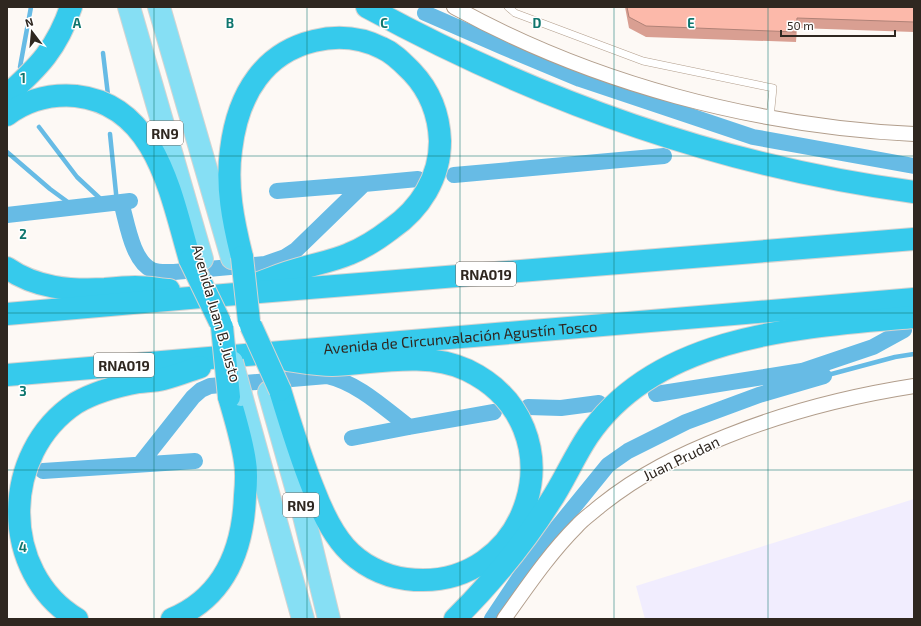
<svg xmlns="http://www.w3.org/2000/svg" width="921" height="626" font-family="'Exo 2',sans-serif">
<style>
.industrial{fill:#f1edfe}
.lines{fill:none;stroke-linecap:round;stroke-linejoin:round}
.stream{stroke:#67bbe5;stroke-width:4.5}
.canal{stroke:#67bbe5;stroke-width:16}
.service-casing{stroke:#b19d8b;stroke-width:8}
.minor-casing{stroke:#b19d8b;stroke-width:16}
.primary-casing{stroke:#d5d4d2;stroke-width:24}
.motorway-casing{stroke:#d5d4d2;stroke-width:24}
.service{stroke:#fff;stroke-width:7}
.minor{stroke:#fff;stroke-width:14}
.primary{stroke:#86dff4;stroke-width:22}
.motorway{stroke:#36caec;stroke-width:22}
.primary-bridge-casing{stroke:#d5d4d2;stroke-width:24;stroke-linecap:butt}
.motorway-bridge-casing{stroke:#d5d4d2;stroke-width:24;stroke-linecap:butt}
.primary-bridge{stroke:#86dff4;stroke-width:22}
.motorway-bridge{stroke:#36caec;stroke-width:22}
.wall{fill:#d99f92}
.building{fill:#fcb9aa;stroke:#b08277}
.grid{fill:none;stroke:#0f766e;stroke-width:1;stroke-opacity:0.55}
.labels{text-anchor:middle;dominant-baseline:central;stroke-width:3;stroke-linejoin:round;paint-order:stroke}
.shield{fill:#fff;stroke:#6d6863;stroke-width:1}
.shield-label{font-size:14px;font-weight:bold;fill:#2f2720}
.street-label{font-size:15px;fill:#2f2720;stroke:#fff}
.grid-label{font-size:13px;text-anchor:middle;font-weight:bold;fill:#0f766e;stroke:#fff;stroke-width:3;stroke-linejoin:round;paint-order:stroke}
</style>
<rect width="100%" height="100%" fill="#fdf9f5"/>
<path class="industrial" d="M 914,499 L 914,619 L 645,619 L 636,586 Z"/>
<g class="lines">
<path class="stream" d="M 103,53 L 108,95
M 21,69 L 20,67 L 31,7
M 39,127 L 77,177 L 106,204
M 110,134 L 117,203
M 7,152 L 50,189 L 76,208
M 824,376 L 895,357 L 914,354"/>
<path class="canal" d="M 425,13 L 503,47 L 580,79 L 753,137 L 914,166
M 454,175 L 664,156
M 277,191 L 364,184 L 418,179
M 121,202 C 127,222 132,261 152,270 C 159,273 166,272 174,272 L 265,264 L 285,257 L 296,250 L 364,184
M 7,215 L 130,201
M 656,394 L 802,371 L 873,347 L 904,330
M 528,407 L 561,408 L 599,403
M 352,438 L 409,427 L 494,412
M 140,464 L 193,397 L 201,390 L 210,386 L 327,376 C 358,383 384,408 409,427
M 43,471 L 195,461
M 492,619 L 534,556 L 608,465 L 628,451 L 686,422 L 759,395 L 824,376"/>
<defs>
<path id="service" d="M 508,7 L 515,13 L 643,61 L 773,88 L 770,118"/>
<path id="minor" d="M 454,7 C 594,84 754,126 914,134
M 504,619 C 527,587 549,554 577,526 C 583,519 592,513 600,506 C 640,474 679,455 727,436 C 787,412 850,396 914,386"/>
<path id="primary" d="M 129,7 L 202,259
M 159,7 L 232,258
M 269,392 L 303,512 L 329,619
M 241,395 L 303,619"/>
<g id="motorway">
<path d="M 367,7 C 539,101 719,166 914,192"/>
<path d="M 7,95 C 39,67 57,48 71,7"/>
<path d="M 7,115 C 27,100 51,94 76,96 C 157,105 171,196 190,260"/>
<path d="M 242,257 C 233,221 226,186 231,150 C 234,125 242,98 257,78 C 285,40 340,27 382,48 C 394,53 403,63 412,72 C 430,91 439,115 440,141 C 440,178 420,209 391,229 C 378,239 364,248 349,254 C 333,261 315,264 299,269 C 283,273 268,280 253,285"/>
<path d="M 7,268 C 36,288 70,291 105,289 C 115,288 125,287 135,287 C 147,287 158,289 169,290"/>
<path d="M 7,314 L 224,295 L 914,239"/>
<path id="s1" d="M 7,375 L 914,299"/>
<path d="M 280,390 C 290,423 300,456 313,488 C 321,509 330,530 345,547 C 360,564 383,576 406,579 C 530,595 583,426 467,370 C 427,351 375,363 332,365 C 318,365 302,362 288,360"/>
<path d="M 77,619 C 0,573 0,453 76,403 C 95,392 117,386 139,382 C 147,381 155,381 163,379 C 176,376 188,371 200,367"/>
<path d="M 172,619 C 225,597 243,549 245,496 C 246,485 247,473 245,462 C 242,440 235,418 229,397"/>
<path d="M 455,619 C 491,583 523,545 550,502 C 564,481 574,457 588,436 C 657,334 802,327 914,317"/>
</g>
</defs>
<use href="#service" class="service-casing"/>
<use href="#minor" class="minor-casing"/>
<use href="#primary" class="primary-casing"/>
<use href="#motorway" class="motorway-casing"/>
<use href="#service" class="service"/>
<use href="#minor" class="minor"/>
<use href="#primary" class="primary"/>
<use href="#motorway" class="motorway"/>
<defs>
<path id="primary-bridge" d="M 232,362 L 241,395"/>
<path id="motorway-bridge" d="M 242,257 L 249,321
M 190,260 L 220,322
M 251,326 L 280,390
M 222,327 L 229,397"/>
</defs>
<use href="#primary-bridge" class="primary-bridge-casing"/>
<use href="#motorway-bridge" class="motorway-bridge-casing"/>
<use href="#primary-bridge" class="primary-bridge"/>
<use href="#motorway-bridge" class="motorway-bridge"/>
</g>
<path class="wall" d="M 625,7 L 914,7 L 914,32 L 797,28 L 796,42 L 646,37 L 629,28 Z"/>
<path class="building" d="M 627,7 L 914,7 L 914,22 L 797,18 L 796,32 L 646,26 L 629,17 Z"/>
<path class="grid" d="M 154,7 L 154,619M 307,7 L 307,619M 460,7 L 460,619M 614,7 L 614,619M 768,7 L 768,619M 7,156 L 914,156M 7,313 L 914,313M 7,470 L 914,470"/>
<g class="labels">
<g class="shield">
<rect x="147" y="121" width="36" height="24" rx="3"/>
<rect x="456" y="262" width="60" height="24" rx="3"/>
<rect x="94" y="353" width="60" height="24" rx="3"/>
<rect x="283" y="493" width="36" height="24" rx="3"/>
</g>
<g class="shield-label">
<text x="165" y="133">RN9</text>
<text x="486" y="274">RNA019</text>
<text x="124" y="365">RNA019</text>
<text x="301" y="505">RN9</text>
</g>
<g class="street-label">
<text transform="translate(217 313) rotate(74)">Avenida Juan B. Justo</text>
<text stroke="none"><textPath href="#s1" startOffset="455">Avenida de Circunvalación Agustín Tosco</textPath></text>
<text transform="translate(681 458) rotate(-26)">Juan Prudan</text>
</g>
</g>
<g class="grid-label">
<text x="77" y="28">A</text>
<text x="230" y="28">B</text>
<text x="384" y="28">C</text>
<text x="537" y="28">D</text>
<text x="691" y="28">E</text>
<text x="23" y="83">1</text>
<text x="23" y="239">2</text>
<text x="23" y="396">3</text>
<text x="23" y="552">4</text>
</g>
<rect width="921" height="626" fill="none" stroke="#2f2720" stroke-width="16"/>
<g transform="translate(32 32) rotate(344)" stroke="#ffffff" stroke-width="3" paint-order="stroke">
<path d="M0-3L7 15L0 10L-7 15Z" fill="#2f2720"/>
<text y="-6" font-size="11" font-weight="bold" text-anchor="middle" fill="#2f2720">N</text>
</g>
<path d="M781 30v6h114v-6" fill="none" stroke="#2f2720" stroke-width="2"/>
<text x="787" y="30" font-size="12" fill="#2f2720" stroke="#ffffff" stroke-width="3" paint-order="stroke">50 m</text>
</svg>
